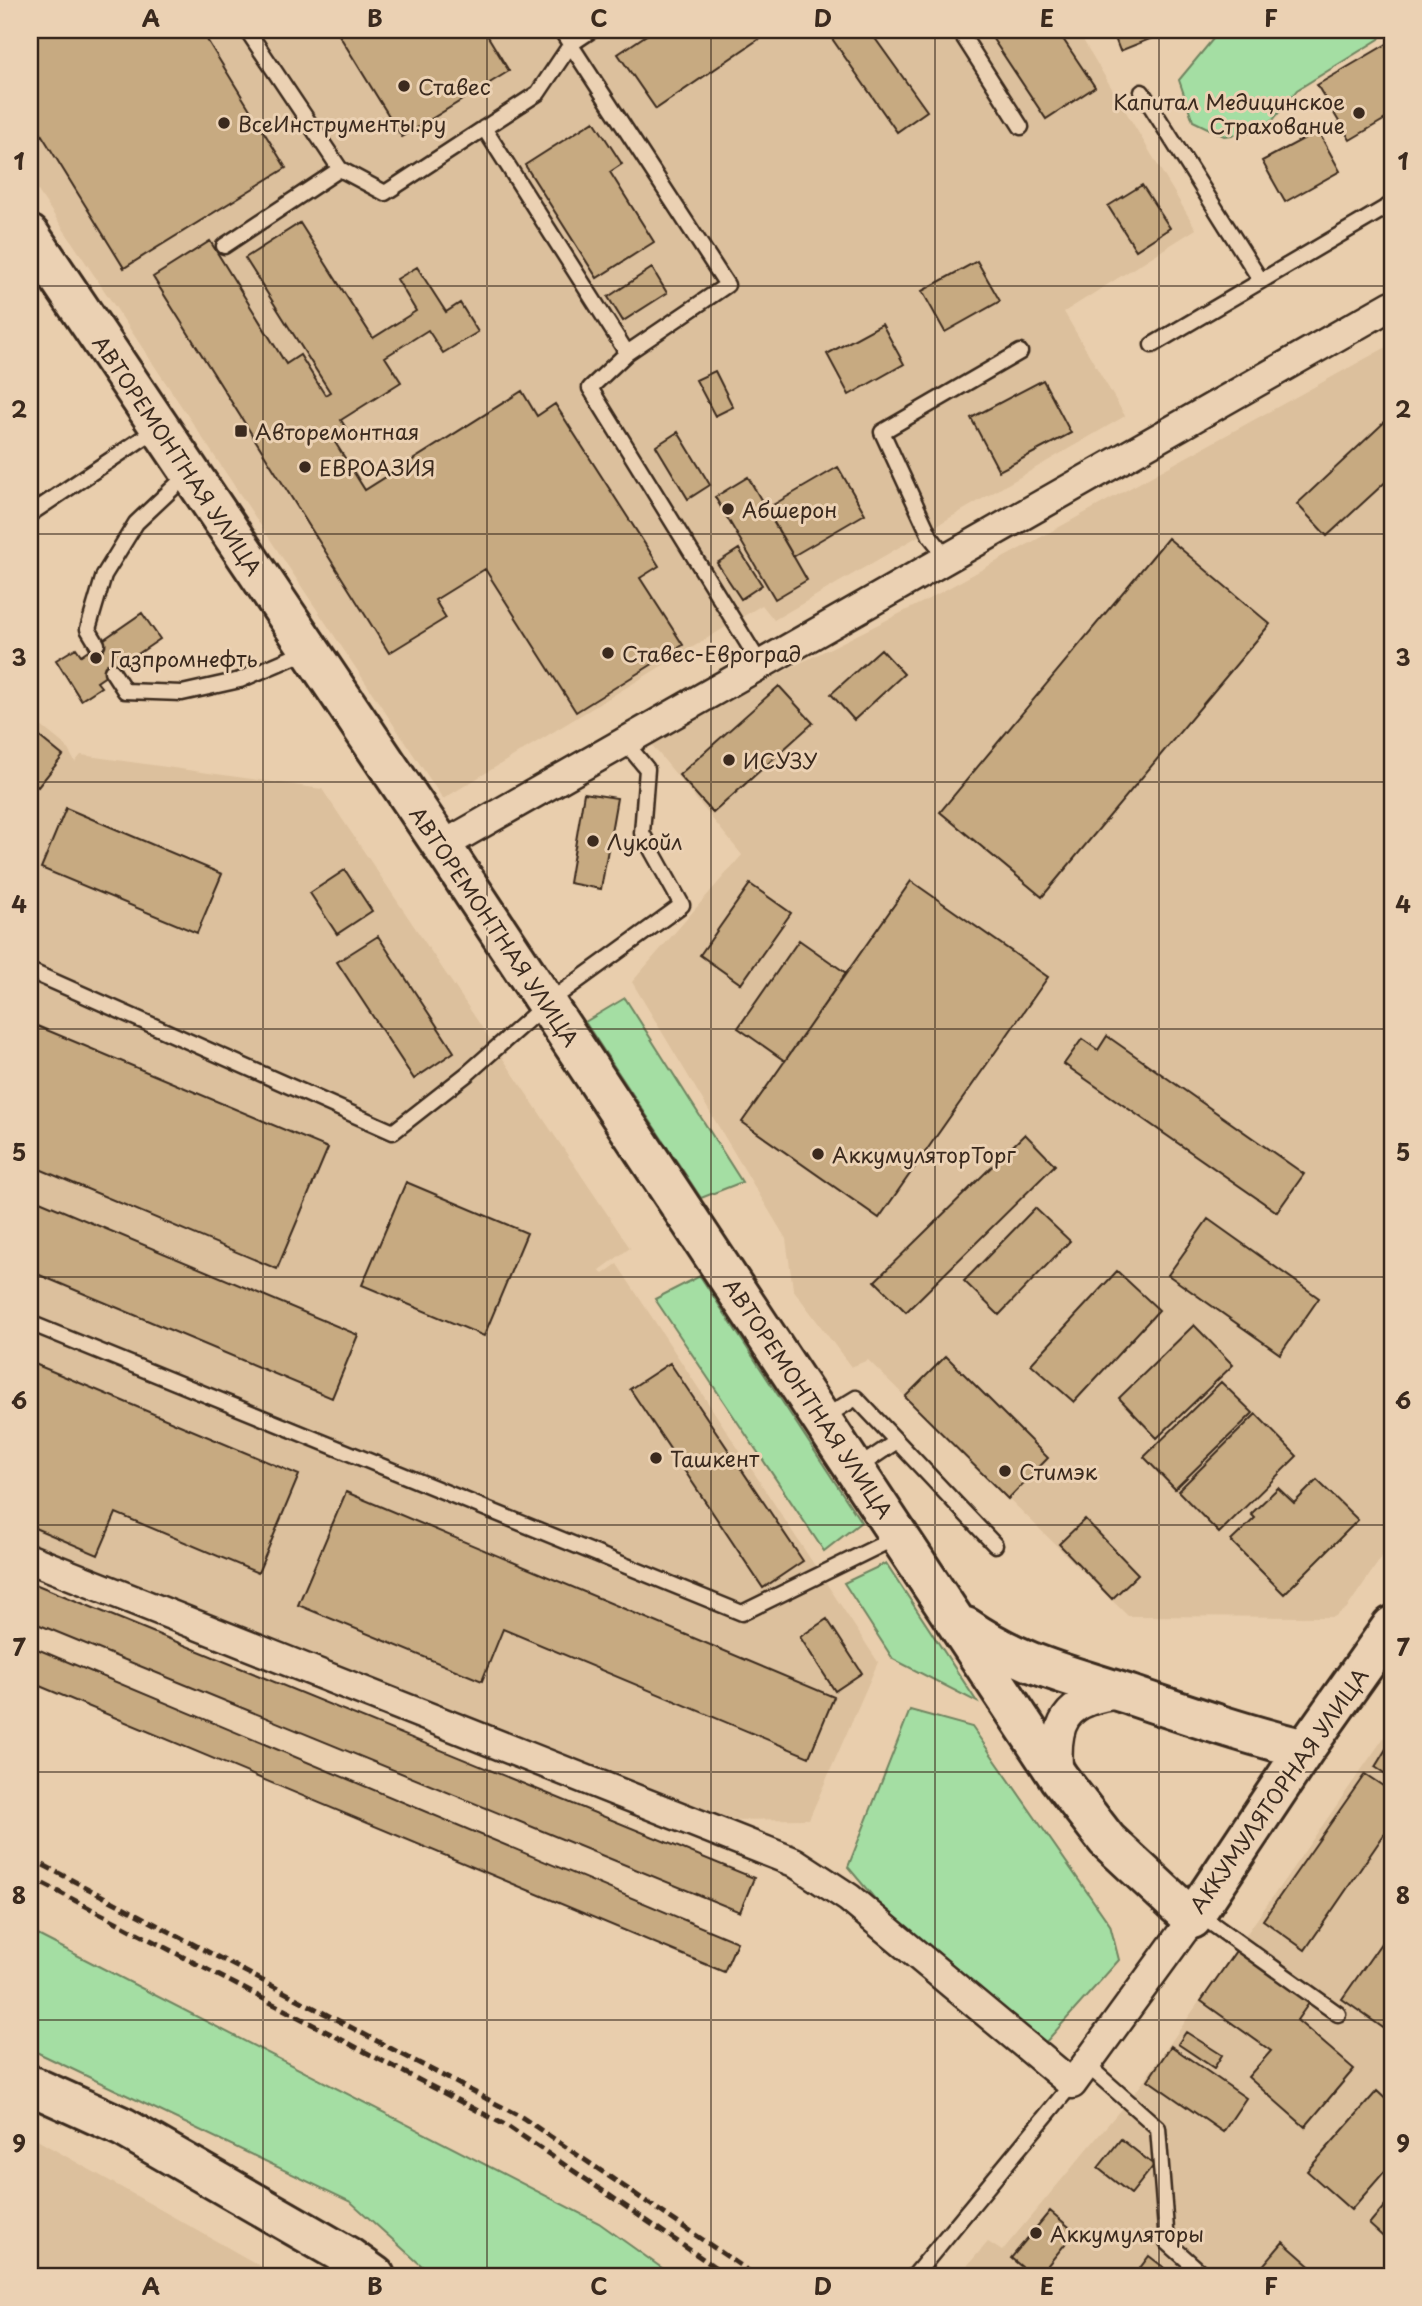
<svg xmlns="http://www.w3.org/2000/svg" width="1422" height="2306" font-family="'Playpen Sans',sans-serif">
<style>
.built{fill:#dcc09d}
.green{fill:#a4dea3;stroke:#708460;stroke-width:2}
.building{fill:#c7aa81;stroke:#3b2a1e;stroke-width:2}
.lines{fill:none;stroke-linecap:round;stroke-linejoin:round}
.lane-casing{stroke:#3b2a1e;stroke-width:19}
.street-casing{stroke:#3b2a1e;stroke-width:33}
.secondary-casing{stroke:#3b2a1e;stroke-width:44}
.lane{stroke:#ebd1b3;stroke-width:14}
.street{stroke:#ebd1b3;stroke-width:28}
.secondary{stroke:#ebd1b3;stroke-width:38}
.rail{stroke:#3b2a1e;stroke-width:5;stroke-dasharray:10 5;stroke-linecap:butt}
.grid{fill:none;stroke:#3b2a1e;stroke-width:2;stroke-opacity:0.55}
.poi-dot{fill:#3b2a1e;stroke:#ebd1b3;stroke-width:2.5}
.labels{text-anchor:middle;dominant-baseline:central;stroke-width:6;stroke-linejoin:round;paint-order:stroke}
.poi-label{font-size:21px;fill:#3b2a1e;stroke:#ebd1b3;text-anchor:start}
.street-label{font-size:21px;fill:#3b2a1e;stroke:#ebd1b3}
.neatline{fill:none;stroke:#3b2a1e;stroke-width:2.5}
.grid-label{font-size:23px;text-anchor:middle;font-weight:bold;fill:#3b2a1e}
</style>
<rect width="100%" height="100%" fill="#e9cead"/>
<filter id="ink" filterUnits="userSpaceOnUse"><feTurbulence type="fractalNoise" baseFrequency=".0143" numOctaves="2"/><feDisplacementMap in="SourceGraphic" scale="14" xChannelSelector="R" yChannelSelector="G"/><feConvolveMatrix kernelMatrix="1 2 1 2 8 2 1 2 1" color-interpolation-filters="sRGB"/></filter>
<g filter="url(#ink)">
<path class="built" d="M 30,30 L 1077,30 L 1196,229 L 1064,312 L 1125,416 L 774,620 L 762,605 L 443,799 L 30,179 Z
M 1392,344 L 1392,1542 L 1347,1608 L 1334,1617 L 1128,1616 L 868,1360 L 851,1367 L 793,1289 L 786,1239 L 632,982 L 742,855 L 647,739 L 923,602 Z
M 30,717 L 66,746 L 75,762 L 81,755 L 322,789 L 630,1248 L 600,1270 L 603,1274 L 617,1264 L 878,1662 L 809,1819 L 719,1820 L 30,1549 Z
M 1392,1726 L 1392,2276 L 958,2276 L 988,2242 L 1002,2251 L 1141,2085 Z
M 30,2136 L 278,2276 L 30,2276 Z"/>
<path class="green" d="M 1217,30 L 1384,30 L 1379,39 L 1297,90 L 1273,120 L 1249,133 L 1224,136 L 1193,121 L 1179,80 L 1218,33 Z
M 625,998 L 742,1182 L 701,1198 L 585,1022 Z
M 700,1276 L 861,1522 L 824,1551 L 655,1299 Z
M 886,1563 L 977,1702 L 893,1659 L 844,1583 Z
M 910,1710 L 972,1727 L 1110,1925 L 1119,1960 L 1045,2043 L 891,1918 L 848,1867 Z
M 30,1931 L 599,2223 L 673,2276 L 433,2276 L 351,2202 L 30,2049 Z"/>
<path class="building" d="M 30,30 L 201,30 L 286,168 L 124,268 L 30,116 Z
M 336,30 L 484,30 L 509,71 L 402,137 Z
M 654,30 L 772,30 L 656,109 L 618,54 Z
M 826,30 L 869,30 L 927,111 L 897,132 Z
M 987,30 L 1057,30 L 1095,87 L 1046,119 Z
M 1112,30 L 1172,30 L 1120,51 Z
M 1392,41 L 1392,115 L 1350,140 L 1317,85 Z
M 594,121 L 622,164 L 610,172 L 654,242 L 597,278 L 525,165 Z
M 1318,131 L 1340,171 L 1285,202 L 1262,161 Z
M 1142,185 L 1170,228 L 1136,250 L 1108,206 Z
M 300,223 L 373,338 L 416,311 L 397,279 L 417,267 L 446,312 L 460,303 L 478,332 L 443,353 L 428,330 L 385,357 L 401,382 L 341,420 L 347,430 L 333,439 L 365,490 L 522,391 L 537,416 L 555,404 L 659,566 L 640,578 L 683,645 L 576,712 L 485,569 L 435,600 L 446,618 L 389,653 L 153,277 L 210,241 L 286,364 L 300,355 L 325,395 L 330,392 L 245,258 Z
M 977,261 L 1000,301 L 945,332 L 922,291 Z
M 652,268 L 667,293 L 623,321 L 608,297 Z
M 882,324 L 904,364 L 849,395 L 827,354 Z
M 715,371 L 733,407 L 715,416 L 696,380 Z
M 1043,380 L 1071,433 L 999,471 L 971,418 Z
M 1392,415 L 1392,476 L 1327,536 L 1297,504 Z
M 678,432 L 710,485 L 688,499 L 656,446 Z
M 838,467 L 865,514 L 793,556 L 766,509 Z
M 748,477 L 807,580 L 775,599 L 715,497 Z
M 1168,538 L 1270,624 L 1042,897 L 940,812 Z
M 739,549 L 762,585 L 741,599 L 717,563 Z
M 142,613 L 160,639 L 97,682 L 101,687 L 81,700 L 56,660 L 76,648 L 81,655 Z
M 881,649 L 904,674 L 854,720 L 831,694 Z
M 779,686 L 813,723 L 713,813 L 679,775 Z
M 30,729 L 63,756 L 38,787 L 30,781 Z
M 584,793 L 617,798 L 601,889 L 569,883 Z
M 66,808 L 222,874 L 197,933 L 41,868 Z
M 345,870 L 372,911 L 337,934 L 310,893 Z
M 911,881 L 1048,977 L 879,1218 L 742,1122 Z
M 750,884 L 791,913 L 741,984 L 700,955 Z
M 378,936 L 454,1052 L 414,1079 L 337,962 Z
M 799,940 L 846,973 L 785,1061 L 738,1028 Z
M 30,1023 L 328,1148 L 277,1269 L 30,1165 Z
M 1107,1036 L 1304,1174 L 1277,1212 L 1064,1064 L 1082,1039 L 1098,1050 Z
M 1025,1134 L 1055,1165 L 906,1312 L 875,1281 Z
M 406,1182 L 527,1233 L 484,1336 L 362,1285 Z
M 30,1197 L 358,1335 L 332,1398 L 30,1271 Z
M 1035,1208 L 1070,1241 L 999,1315 L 964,1281 Z
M 1208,1219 L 1319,1298 L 1280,1354 L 1168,1275 Z
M 1117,1271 L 1159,1310 L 1074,1402 L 1031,1364 Z
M 1194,1325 L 1233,1365 L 1157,1438 L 1119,1398 Z
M 946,1356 L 1048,1458 L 1008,1499 L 905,1397 Z
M 30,1362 L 299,1475 L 258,1573 L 116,1513 L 98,1555 L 30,1526 Z
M 670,1363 L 803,1561 L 763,1588 L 630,1389 Z
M 1221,1382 L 1253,1413 L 1175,1489 L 1144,1457 Z
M 1256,1414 L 1297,1456 L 1219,1533 L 1178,1491 Z
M 1317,1480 L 1358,1520 L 1284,1594 L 1231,1541 L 1255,1518 L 1251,1514 L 1278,1488 L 1294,1503 Z
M 346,1492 L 834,1697 L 809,1757 L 503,1629 L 482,1681 L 298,1605 Z
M 1085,1519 L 1138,1574 L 1112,1599 L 1059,1544 Z
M 30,1582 L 754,1878 L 740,1912 L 30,1621 Z
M 827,1619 L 862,1673 L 835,1691 L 800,1637 Z
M 30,1646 L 737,1942 L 724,1972 L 30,1682 Z
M 1386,1749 L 1392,1753 L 1392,1778 L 1375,1767 Z
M 1365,1774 L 1392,1792 L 1392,1823 L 1305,1950 L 1263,1920 Z
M 1391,1929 L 1392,1930 L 1392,2034 L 1342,1999 Z
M 1238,1948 L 1312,1999 L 1297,2020 L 1354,2069 L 1305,2127 L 1248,2077 L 1271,2051 L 1201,2001 Z
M 1186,2032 L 1222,2055 L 1214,2068 L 1178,2044 Z
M 1171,2046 L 1246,2098 L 1223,2132 L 1148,2080 Z
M 1377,2091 L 1392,2105 L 1392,2163 L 1351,2210 L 1307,2171 Z
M 1121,2139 L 1154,2165 L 1131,2194 L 1098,2168 Z
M 1392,2197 L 1392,2245 L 1369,2224 Z
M 1050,2211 L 1075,2232 L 1039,2276 L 1033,2276 L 1011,2258 Z
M 1283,2242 L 1316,2271 L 1311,2276 L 1255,2275 Z
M 1149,2256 L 1175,2276 L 1134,2276 Z"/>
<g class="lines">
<defs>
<path id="lane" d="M 247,30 L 340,169
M 561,30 L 727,285 L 627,353 L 590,388 L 761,665
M 959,30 L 1021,127
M 1142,92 L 1261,281
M 484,128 L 627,353
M 224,246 L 340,169 L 385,193 L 538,93 L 571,44 L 592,30
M 1152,345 L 1392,204
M 30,514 L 158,428
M 948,559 L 930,536 L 882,432 L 1020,352
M 97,644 L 88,629 L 104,575 L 136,523 L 189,473
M 112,671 L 125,691 L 182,693 L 240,680 L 310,650
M 30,971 L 393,1132 L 467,1074 L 547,1003 L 682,905 L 642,833 L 647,769 L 625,742
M 30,1323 L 742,1613 L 899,1536
M 823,1418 L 856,1398 L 995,1545
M 857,1468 L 897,1441
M 1197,1913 L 1338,2014
M 1087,2065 L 1158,2128 L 1167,2242 L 1205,2276
M 914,2276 L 1072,2084"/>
<path id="street" d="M 442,846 L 1392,305
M 30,1559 L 794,1862 L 849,1898 L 1072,2084 L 1192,1919
M 1059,1778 C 1053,1723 1063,1700 1121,1694"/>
<path id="secondary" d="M 30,235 L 442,846 L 1059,1778 L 1107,1840 L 1192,1919 L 1305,1749 L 1392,1626
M 966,1627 C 1019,1664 1066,1674 1127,1694 C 1186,1714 1244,1734 1305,1749
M 30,2085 L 123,2127 L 347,2256 L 375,2276"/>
</defs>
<use href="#lane" class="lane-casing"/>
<use href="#street" class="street-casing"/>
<use href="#secondary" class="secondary-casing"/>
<use href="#lane" class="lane"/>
<use href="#street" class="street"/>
<use href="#secondary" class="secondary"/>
<path class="rail" d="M 30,1858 L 523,2118 L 756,2276
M 30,1877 L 509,2127 L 728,2276"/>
</g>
</g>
<path class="grid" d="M 263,30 L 263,2276M 487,30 L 487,2276M 711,30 L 711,2276M 935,30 L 935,2276M 1159,30 L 1159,2276M 30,286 L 1392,286M 30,534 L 1392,534M 30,782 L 1392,782M 30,1029 L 1392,1029M 30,1277 L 1392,1277M 30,1525 L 1392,1525M 30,1772 L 1392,1772M 30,2020 L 1392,2020"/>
<g class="poi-dot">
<circle cx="404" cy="86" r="7"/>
<circle cx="1359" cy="113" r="7"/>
<circle cx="224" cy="123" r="7"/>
<rect x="234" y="424" width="14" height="14" rx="3.5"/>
<circle cx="305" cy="467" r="7"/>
<circle cx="728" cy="509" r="7"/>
<circle cx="608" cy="653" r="7"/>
<circle cx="96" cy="658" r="7"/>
<circle cx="729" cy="760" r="7"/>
<circle cx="593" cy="841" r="7"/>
<circle cx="818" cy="1154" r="7"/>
<circle cx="656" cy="1458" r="7"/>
<circle cx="1005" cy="1471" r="7"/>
<circle cx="1036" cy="2233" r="7"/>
</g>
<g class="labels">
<g class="poi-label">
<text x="418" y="86">Ставес</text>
<text x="1345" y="101" text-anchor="end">Капитал Медицинское<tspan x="1345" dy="24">Страхование</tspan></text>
<text x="238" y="123">ВсеИнструменты.ру</text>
<text x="255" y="431">Авторемонтная</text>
<text x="319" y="467">ЕВРОАЗИЯ</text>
<text x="742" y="509">Абшерон</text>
<text x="622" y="653">Ставес-Евроград</text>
<text x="110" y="658">Газпромнефть</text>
<text x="743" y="760">ИСУЗУ</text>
<text x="607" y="841">Лукойл</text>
<text x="832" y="1154">АккумуляторТорг</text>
<text x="670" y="1458">Ташкент</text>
<text x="1019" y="1471">Стимэк</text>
<text x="1050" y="2233">Аккумуляторы</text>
</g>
<g class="street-label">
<text transform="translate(178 455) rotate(56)">АВТОРЕМОНТНАЯ УЛИЦА</text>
<text transform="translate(495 926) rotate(56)">АВТОРЕМОНТНАЯ УЛИЦА</text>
<text transform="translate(809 1398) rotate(56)">АВТОРЕМОНТНАЯ УЛИЦА</text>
<text transform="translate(1278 1790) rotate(-55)">АККУМУЛЯТОРНАЯ УЛИЦА</text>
</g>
</g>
<rect width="1422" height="2306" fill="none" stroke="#ebd1b3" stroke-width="77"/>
<rect x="38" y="38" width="1346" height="2230" class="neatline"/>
<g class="grid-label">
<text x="151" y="27">A</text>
<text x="375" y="27">B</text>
<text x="599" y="27">C</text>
<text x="823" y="27">D</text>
<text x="1047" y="27">E</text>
<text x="1271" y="27">F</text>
<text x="19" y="170">1</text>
<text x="1403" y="170">1</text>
<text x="19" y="418">2</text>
<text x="1403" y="418">2</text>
<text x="19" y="666">3</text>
<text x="1403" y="666">3</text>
<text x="19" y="913">4</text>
<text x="1403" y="913">4</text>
<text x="19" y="1161">5</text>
<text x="1403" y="1161">5</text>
<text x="19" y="1409">6</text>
<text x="1403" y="1409">6</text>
<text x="19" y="1656">7</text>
<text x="1403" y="1656">7</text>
<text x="19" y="1904">8</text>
<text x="1403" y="1904">8</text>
<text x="19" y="2152">9</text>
<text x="1403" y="2152">9</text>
<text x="151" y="2295">A</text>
<text x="375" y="2295">B</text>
<text x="599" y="2295">C</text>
<text x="823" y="2295">D</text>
<text x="1047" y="2295">E</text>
<text x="1271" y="2295">F</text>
</g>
</svg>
